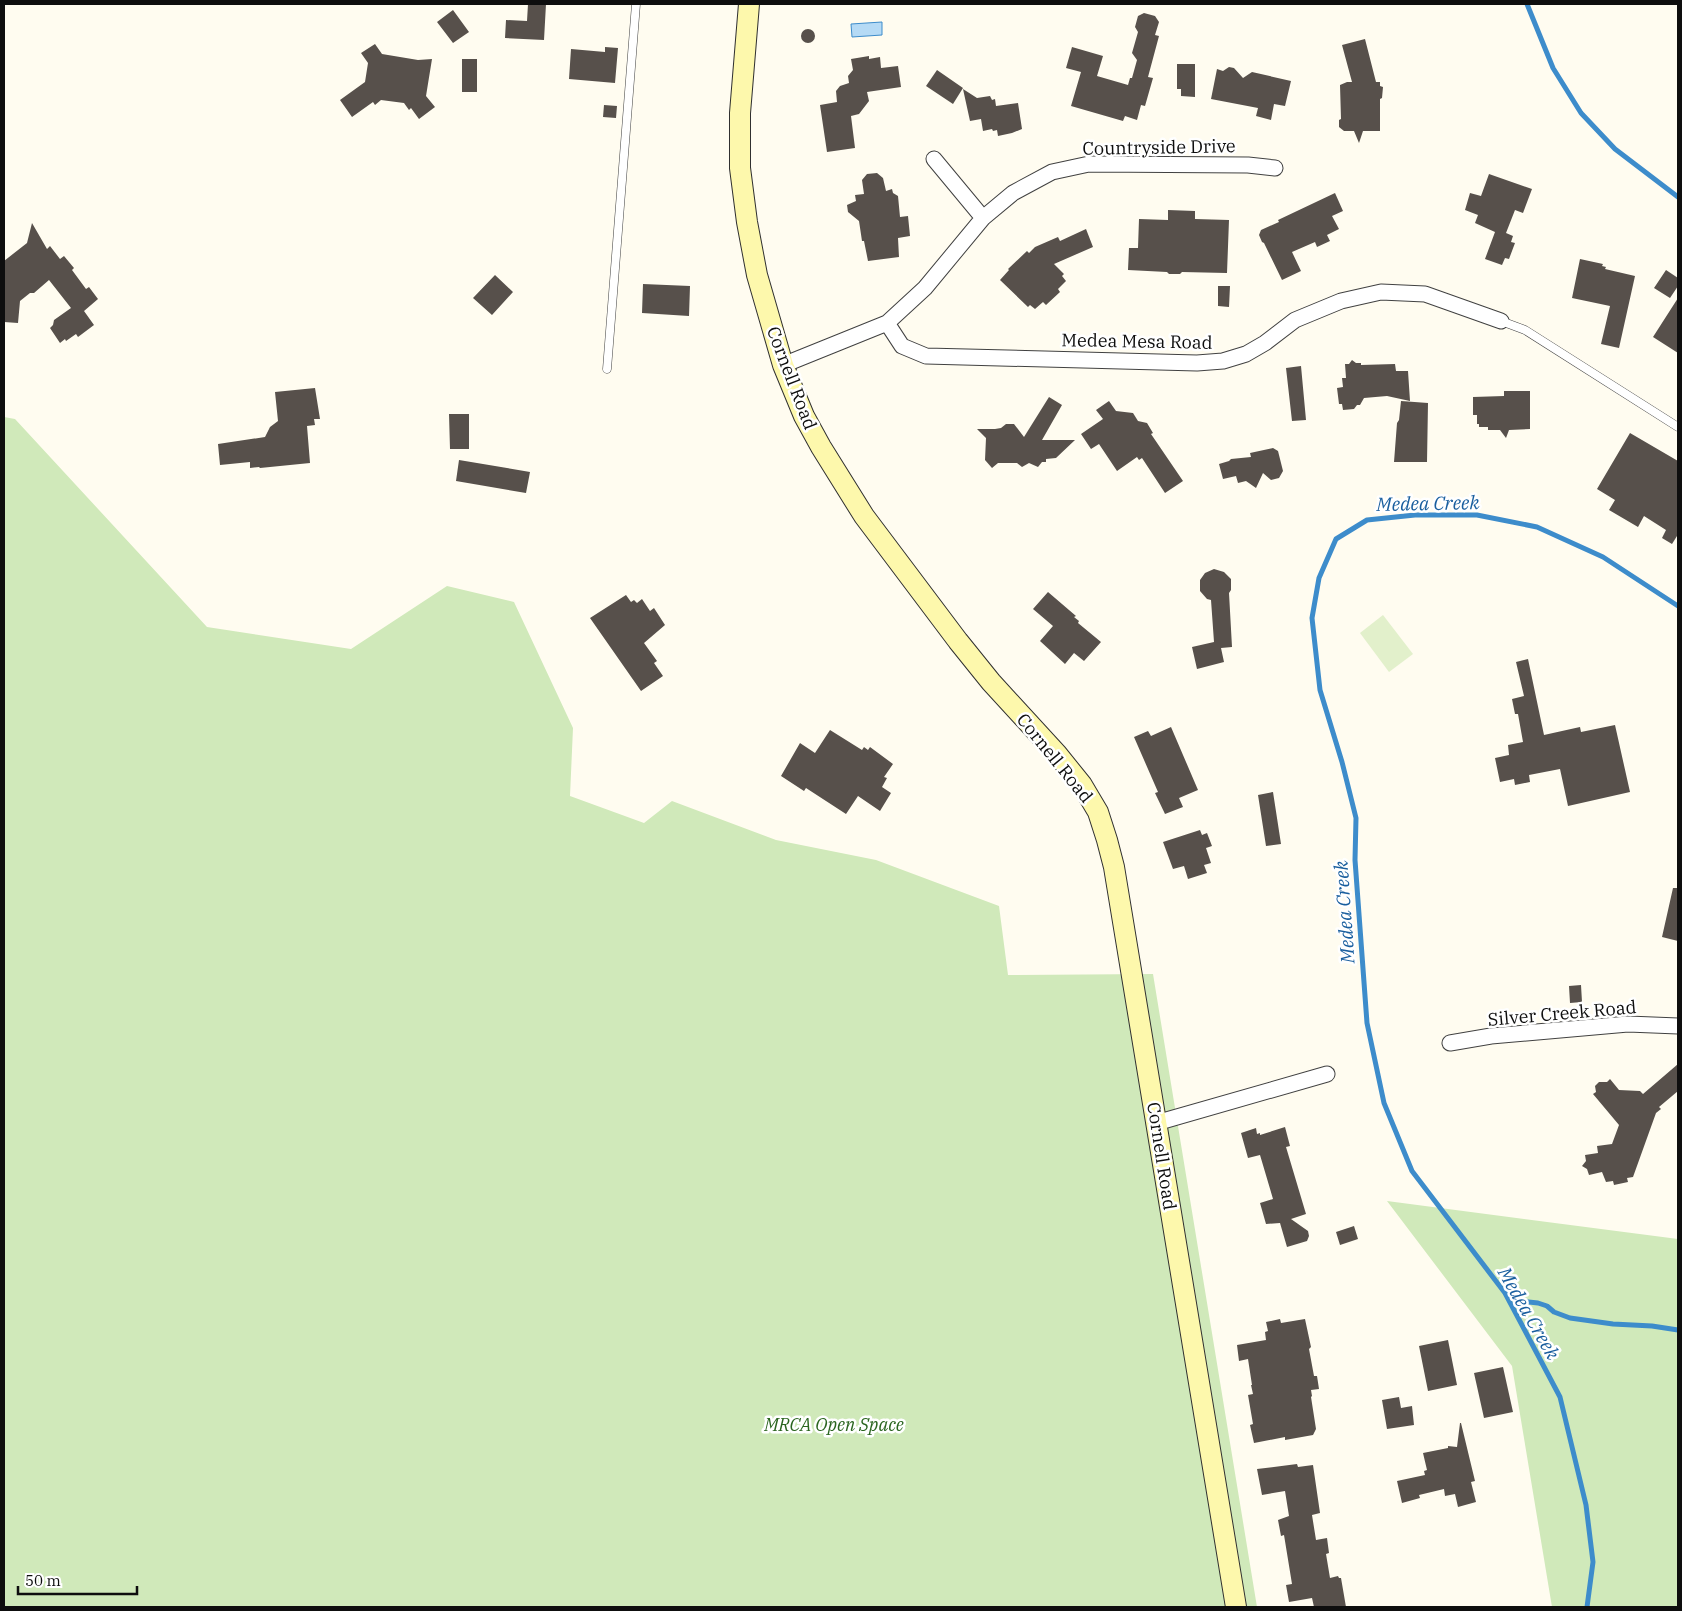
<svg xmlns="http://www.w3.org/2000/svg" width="1682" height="1611" font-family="'IBM Plex Serif',serif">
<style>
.green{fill:#d0e9ba}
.pitch{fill:#e2f0cb}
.water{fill:#b5daf5;stroke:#3d8ccb}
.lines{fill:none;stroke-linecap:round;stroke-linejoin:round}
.stream{stroke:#3d8ccb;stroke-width:5}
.building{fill:#57504b}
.lane-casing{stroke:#414141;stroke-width:9}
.street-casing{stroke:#414141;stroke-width:17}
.secondary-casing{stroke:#303030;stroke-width:22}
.lane{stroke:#fff;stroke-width:8}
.street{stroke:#fff;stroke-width:15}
.secondary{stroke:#fdf8ac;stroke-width:20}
.labels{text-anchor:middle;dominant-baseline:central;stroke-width:5;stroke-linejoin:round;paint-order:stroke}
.street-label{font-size:18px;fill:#0e0e0e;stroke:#fff}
.park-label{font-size:18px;font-style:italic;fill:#2a651f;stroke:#fff}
.water-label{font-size:19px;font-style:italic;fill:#195e9e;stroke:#fff}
</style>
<rect width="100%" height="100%" fill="#fffcf0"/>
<path class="green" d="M 4,417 L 15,419 L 207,627 L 351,649 L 447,586 L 514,602 L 573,728 L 570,796 L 644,823 L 672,801 L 776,840 L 876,860 L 999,906 L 1008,975 L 1153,974 L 1257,1607 L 4,1607 Z
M 1387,1201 L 1678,1239 L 1678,1607 L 1552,1607 L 1512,1366 Z"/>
<path class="pitch" d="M 1383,615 L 1413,654 L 1389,672 L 1360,633 Z"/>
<path class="water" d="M 882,22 L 882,35 L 852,37 L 851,24 Z"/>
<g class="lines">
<path class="stream" d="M 1527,4 L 1553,68 L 1581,113 L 1615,149 L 1678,197
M 1506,1294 L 1519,1301 L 1538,1303 L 1547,1306 L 1554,1312 L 1570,1318 L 1613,1324 L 1652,1326 L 1678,1330
M 1587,1607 L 1593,1562 L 1586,1505 L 1560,1397 L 1505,1293 L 1412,1171 L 1384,1103 L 1367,1023 L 1355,860 L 1356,818 L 1342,762 L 1320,690 L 1312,618 L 1319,578 L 1336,539 L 1367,520 L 1415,515 L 1477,515 L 1537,527 L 1603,557 L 1678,606"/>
</g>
<path class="building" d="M 528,4 L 546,4 L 544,40 L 505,38 L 506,20 L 527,21 Z
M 453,10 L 469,32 L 453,43 L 437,22 Z
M 1144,13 L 1155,16 L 1159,22 L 1155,35 L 1159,36 L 1148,77 L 1153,78 L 1145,106 L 1141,105 L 1137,120 L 1125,116 L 1123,121 L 1071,106 L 1081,72 L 1066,68 L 1072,47 L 1103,56 L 1097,76 L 1128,85 L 1130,78 L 1132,78 L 1137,60 L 1132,53 L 1138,32 L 1135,27 L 1138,16 Z
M801 36a7 7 0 1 1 14 0a7 7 0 1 1-14 0Z
M 1365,39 L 1376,82 L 1380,82 L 1380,86 L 1383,87 L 1382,98 L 1380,99 L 1380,131 L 1363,131 L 1359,143 L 1354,131 L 1344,131 L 1339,127 L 1339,120 L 1341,119 L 1340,85 L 1347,82 L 1352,82 L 1342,45 Z
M 375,44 L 382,54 L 418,60 L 432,59 L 426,96 L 435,107 L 419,119 L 411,108 L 409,110 L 404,103 L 381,100 L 375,105 L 373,102 L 352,117 L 340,100 L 365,82 L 368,63 L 361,53 Z
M 605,47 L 618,48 L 615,83 L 569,79 L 571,49 L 605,52 Z
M 869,56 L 869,59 L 880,57 L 881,68 L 898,66 L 901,87 L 867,92 L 869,101 L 859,114 L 851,116 L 855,148 L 827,152 L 820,105 L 837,102 L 836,91 L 840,86 L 849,83 L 848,76 L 853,70 L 851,59 Z
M 462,59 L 477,59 L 477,92 L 462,92 Z
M 1177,64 L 1195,64 L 1195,97 L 1181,96 L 1181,89 L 1177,89 Z
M 1229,67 L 1234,68 L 1243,78 L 1252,72 L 1291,81 L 1285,106 L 1274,104 L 1271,120 L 1256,116 L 1258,108 L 1211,99 L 1217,69 L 1223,71 Z
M 937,70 L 963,88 L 953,104 L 926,86 Z
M 963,89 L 977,98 L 990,96 L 992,100 L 995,99 L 996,106 L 1018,103 L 1022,129 L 1012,133 L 998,136 L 997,130 L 993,131 L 992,129 L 983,131 L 981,119 L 970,121 Z
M 604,105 L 617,106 L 616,118 L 603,117 Z
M 877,173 L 883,178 L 886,191 L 892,189 L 893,193 L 898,196 L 900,217 L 908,216 L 910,236 L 898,238 L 899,257 L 868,261 L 864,241 L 862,241 L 859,221 L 848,212 L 847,205 L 856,201 L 855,195 L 864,194 L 862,180 L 867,174 Z
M 1489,174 L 1532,189 L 1523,213 L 1515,210 L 1506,233 L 1513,236 L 1511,242 L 1515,243 L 1509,259 L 1505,258 L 1502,265 L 1485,259 L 1495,232 L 1475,223 L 1478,215 L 1465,210 L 1470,193 L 1481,196 Z
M 1335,193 L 1343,211 L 1332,216 L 1339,229 L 1327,235 L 1330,241 L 1317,247 L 1315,242 L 1292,252 L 1301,271 L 1282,280 L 1264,243 L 1262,242 L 1259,235 L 1261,230 L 1279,222 L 1278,220 Z
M 1168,210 L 1195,211 L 1195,219 L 1229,220 L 1227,273 L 1182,272 L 1180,274 L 1169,274 L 1167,272 L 1128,270 L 1129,248 L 1138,248 L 1139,219 L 1168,220 Z
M 32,223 L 47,249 L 50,246 L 60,259 L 64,256 L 74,268 L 72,270 L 86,289 L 89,287 L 98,299 L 84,311 L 94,325 L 78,337 L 76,334 L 66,341 L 65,339 L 60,343 L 50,328 L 53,325 L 54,320 L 71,308 L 49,280 L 34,293 L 30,293 L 20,301 L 18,323 L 4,322 L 5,286 L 4,285 L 4,261 L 27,243 Z
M 1086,229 L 1093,247 L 1054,264 L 1064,274 L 1062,276 L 1066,281 L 1058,289 L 1060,292 L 1046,305 L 1043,302 L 1035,309 L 1030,305 L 1028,307 L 1000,280 L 1009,270 L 1008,269 L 1027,251 L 1029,253 L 1035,247 L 1058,237 L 1060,241 Z
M 1580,259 L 1603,264 L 1602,266 L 1606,267 L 1605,269 L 1635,276 L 1619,348 L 1601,344 L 1610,306 L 1572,298 Z
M 1666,270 L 1678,278 L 1678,286 L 1670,298 L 1654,288 Z
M 495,275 L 513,292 L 492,315 L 473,298 Z
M 643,284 L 690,286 L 689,316 L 642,313 Z
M 1218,286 L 1230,286 L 1229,307 L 1218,306 Z
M 1678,298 L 1678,353 L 1653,337 Z
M 1352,360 L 1356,363 L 1361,363 L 1361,365 L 1395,364 L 1396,371 L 1408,371 L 1410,401 L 1387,396 L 1364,398 L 1360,405 L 1357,405 L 1354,409 L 1343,410 L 1342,404 L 1339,404 L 1337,388 L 1343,387 L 1342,378 L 1346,378 L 1345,364 L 1349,364 Z
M 1301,366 L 1306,420 L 1292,421 L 1286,368 Z
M 315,388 L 320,419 L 314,419 L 315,425 L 307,426 L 310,463 L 260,468 L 259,467 L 250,468 L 250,462 L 220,465 L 218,444 L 265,437 L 270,427 L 278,421 L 275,392 Z
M 1504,391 L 1530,391 L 1530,429 L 1509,430 L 1506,438 L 1500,430 L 1488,430 L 1488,427 L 1479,427 L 1479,424 L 1477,424 L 1477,415 L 1473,415 L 1473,397 L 1504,396 Z
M 1049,397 L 1062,405 L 1042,440 L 1075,440 L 1056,458 L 1046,459 L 1046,462 L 1042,462 L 1038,467 L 1029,463 L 1022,467 L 1017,463 L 998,463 L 992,468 L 985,460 L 986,438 L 977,429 L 995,429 L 1001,428 L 1006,424 L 1014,424 L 1024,437 Z
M 1109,401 L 1116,411 L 1133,413 L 1138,421 L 1147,423 L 1153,433 L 1151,434 L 1183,481 L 1165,493 L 1142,458 L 1139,460 L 1137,457 L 1117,471 L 1099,444 L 1091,449 L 1081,434 L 1103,419 L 1096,410 Z
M 1401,401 L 1428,403 L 1427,462 L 1394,462 L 1397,423 L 1399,420 Z
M 449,414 L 469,414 L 469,449 L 450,449 Z
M 1630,433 L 1678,461 L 1678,537 L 1677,536 L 1672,544 L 1662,538 L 1666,530 L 1644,516 L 1638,527 L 1609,510 L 1615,500 L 1597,489 Z
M 1273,448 L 1278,451 L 1283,471 L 1279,478 L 1271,480 L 1263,473 L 1256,488 L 1246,481 L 1238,483 L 1236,476 L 1223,479 L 1219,464 L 1229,461 L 1231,459 L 1251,457 L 1250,453 Z
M 459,460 L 530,472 L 526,493 L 456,481 Z
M 1214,569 L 1224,572 L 1231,579 L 1231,590 L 1229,593 L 1232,647 L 1221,648 L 1224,662 L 1197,669 L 1192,647 L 1214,642 L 1211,600 L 1207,599 L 1200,591 L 1200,580 L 1205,573 Z
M 1048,592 L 1076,616 L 1074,617 L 1079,621 L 1078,623 L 1101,642 L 1084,661 L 1074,653 L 1065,664 L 1040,641 L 1053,626 L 1033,609 Z
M 626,595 L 631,602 L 634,600 L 637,603 L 642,599 L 650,611 L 654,608 L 665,625 L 644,643 L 657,661 L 654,663 L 663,676 L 641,691 L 590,618 Z
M 1528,659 L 1544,735 L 1580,727 L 1581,732 L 1615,725 L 1630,792 L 1568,806 L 1560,769 L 1529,775 L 1530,782 L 1515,785 L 1514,779 L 1500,782 L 1495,758 L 1509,755 L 1508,745 L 1523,742 L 1518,714 L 1515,714 L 1512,699 L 1524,696 L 1516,662 Z
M 1171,727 L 1198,790 L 1179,798 L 1183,807 L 1165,814 L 1155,793 L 1158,792 L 1134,737 L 1148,731 L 1151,736 Z
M 830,730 L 862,750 L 864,747 L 868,750 L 870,747 L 893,764 L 884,777 L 887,778 L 882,787 L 891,793 L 880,811 L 858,796 L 846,814 L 806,788 L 804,791 L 781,776 L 800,743 L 815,753 Z
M 1273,792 L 1281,844 L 1266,846 L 1258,795 Z
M 1200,830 L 1202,835 L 1207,833 L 1212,846 L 1206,848 L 1211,863 L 1204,865 L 1207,873 L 1188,879 L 1184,866 L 1173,869 L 1163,842 Z
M 1673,888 L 1678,888 L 1678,941 L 1662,937 Z
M 1581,985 L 1582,1002 L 1570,1003 L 1569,986 Z
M 1678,1064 L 1678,1091 L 1659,1107 L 1661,1109 L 1656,1113 L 1633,1177 L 1627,1178 L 1628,1182 L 1614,1185 L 1613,1181 L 1606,1182 L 1602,1172 L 1589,1175 L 1587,1169 L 1582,1166 L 1586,1161 L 1585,1155 L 1598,1153 L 1597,1146 L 1612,1144 L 1619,1125 L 1593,1094 L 1596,1092 L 1595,1086 L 1599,1082 L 1607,1082 L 1610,1079 L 1619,1090 L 1640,1091 L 1643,1094 Z
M 1285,1127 L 1290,1146 L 1286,1147 L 1306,1214 L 1291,1219 L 1308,1231 L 1309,1236 L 1307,1241 L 1287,1247 L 1280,1223 L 1266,1224 L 1260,1203 L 1273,1199 L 1260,1155 L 1248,1158 L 1241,1133 L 1256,1128 L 1257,1134 L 1260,1133 L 1260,1135 Z
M 1354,1226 L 1358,1239 L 1340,1245 L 1336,1232 Z
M 1280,1319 L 1281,1323 L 1305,1319 L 1311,1347 L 1309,1349 L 1314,1376 L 1317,1376 L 1319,1389 L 1311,1390 L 1312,1396 L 1311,1397 L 1316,1429 L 1313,1435 L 1285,1440 L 1285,1437 L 1254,1443 L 1250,1425 L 1253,1424 L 1248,1395 L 1253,1394 L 1251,1385 L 1252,1385 L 1248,1359 L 1239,1361 L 1237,1345 L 1266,1340 L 1265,1332 L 1268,1331 L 1266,1322 Z
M 1448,1340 L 1457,1385 L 1428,1391 L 1419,1346 Z
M 1503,1367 L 1513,1412 L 1484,1418 L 1474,1373 Z
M 1399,1397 L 1401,1408 L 1412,1406 L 1414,1425 L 1387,1429 L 1382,1400 Z
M 1460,1423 L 1461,1423 L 1475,1481 L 1471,1482 L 1476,1502 L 1458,1507 L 1455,1494 L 1445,1496 L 1444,1489 L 1419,1495 L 1420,1498 L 1402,1503 L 1397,1481 L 1425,1475 L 1424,1471 L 1427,1470 L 1423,1453 L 1448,1448 L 1448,1446 L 1457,1447 Z
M 1297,1464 L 1298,1467 L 1313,1465 L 1320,1513 L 1312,1515 L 1316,1540 L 1327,1538 L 1329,1553 L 1326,1554 L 1330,1578 L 1338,1576 L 1339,1578 L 1341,1578 L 1346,1607 L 1314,1607 L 1312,1598 L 1289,1602 L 1286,1585 L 1292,1584 L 1284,1535 L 1281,1536 L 1278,1520 L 1289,1516 L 1285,1491 L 1262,1495 L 1257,1469 Z"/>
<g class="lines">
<defs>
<path id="lane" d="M 1501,321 L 1525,330 L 1678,427
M 607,369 L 636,4"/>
<path id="street" d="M 934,159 L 983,218
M 887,323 L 902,346 L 926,356 L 1197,363 L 1223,361 L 1246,354 L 1265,343 L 1295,320 L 1341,301 L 1381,292 L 1425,294 L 1501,321
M 783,365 L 887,323 L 925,288 L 983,218 L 1013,193 L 1052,172 L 1089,164 L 1248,165 L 1275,168
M 1450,1043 L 1491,1036 L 1628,1024 L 1678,1026
M 1156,1123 L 1327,1074"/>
<path id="secondary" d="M 749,4 L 740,113 L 740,168 L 747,222 L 757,275 L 783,365 L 804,416 L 821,447 L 864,516 L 958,641 L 991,682 L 1057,754 L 1082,785 L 1098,812 L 1107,840 L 1114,867 L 1236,1607"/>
</defs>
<use href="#lane" class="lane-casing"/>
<use href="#street" class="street-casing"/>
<use href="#secondary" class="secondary-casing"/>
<use href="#lane" class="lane"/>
<use href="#street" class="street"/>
<use href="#secondary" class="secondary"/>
</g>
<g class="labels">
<g class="street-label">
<text transform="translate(1159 147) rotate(-1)">Countryside Drive</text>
<text transform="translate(1137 341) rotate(1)">Medea Mesa Road</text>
<text transform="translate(792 378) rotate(69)">Cornell Road</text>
<text transform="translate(1055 758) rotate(51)">Cornell Road</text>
<text transform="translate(1562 1013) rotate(-5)">Silver Creek Road</text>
<text transform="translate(1162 1156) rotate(81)">Cornell Road</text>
</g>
<g class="park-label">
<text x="834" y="1424">MRCA Open Space</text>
</g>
<g class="water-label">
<text transform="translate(1428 503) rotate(-1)">Medea Creek</text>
<text transform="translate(1344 912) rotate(-94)">Medea Creek</text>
<text transform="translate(1529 1313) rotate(60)">Medea Creek</text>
</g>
</g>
<rect width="1682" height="1611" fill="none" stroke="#0e0e0e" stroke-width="10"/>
<path d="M18 1586v8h119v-8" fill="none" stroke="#0e0e0e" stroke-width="2.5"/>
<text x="25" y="1586" font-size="15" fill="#0e0e0e" stroke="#ffffff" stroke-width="4" paint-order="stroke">50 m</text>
</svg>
